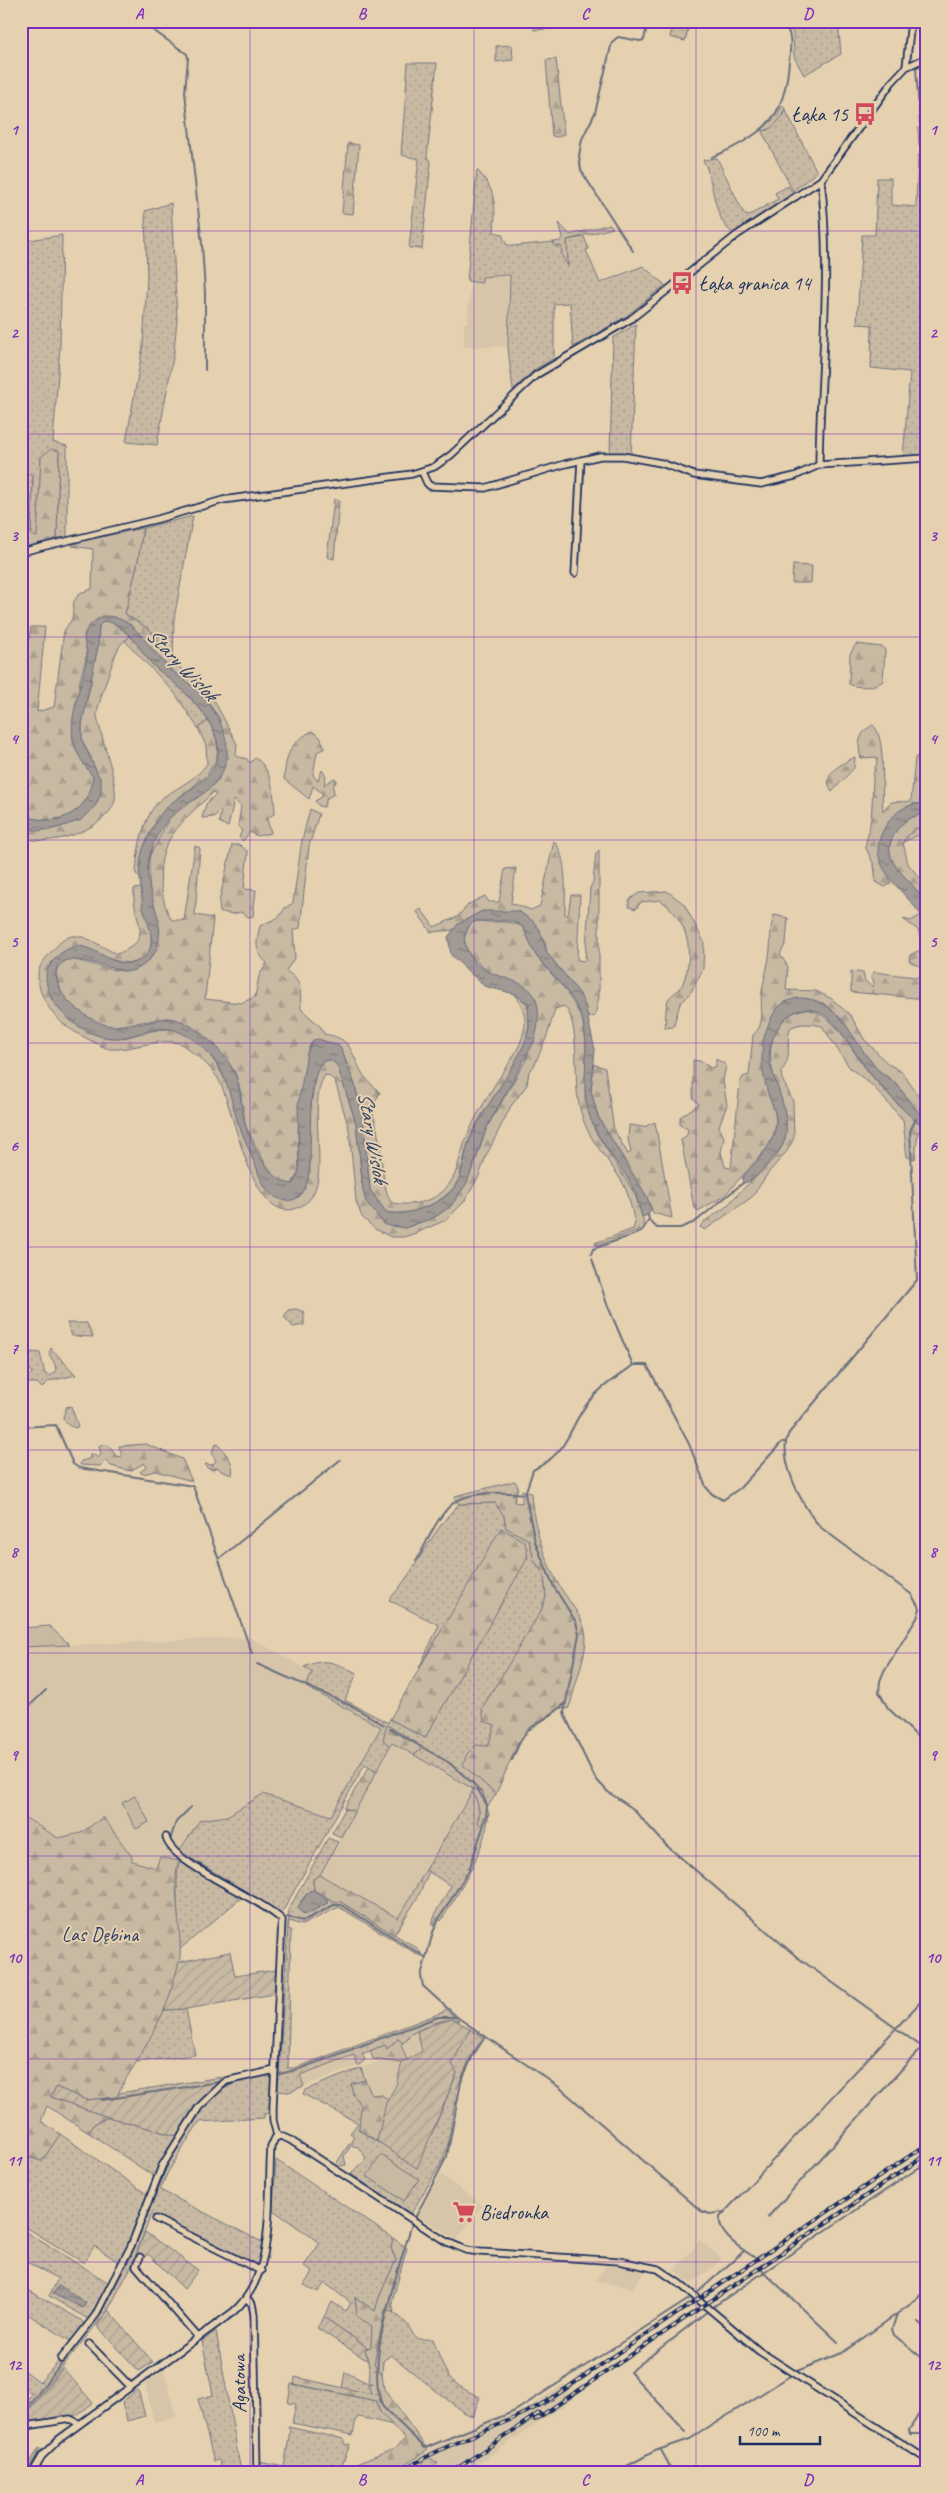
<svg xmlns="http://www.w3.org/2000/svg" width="947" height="2493" font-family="Caveat,sans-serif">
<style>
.built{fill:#d6c5a9}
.grass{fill:url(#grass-dots);stroke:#727480}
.forest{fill:url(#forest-firs);stroke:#727480}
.garden{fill:url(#garden-furrows);stroke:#727480}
.pitch{fill:#c8b9a3;stroke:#727480}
.water{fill:url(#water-ripples);stroke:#6b6f7e}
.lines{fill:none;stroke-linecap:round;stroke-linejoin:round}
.stream{stroke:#6b6f7e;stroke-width:2}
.minor-casing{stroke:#1b2f5e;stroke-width:9}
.minor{stroke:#e5d1af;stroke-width:5.5}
.rail-casing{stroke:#1b2f5e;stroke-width:4}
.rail{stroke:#e5d1af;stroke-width:2;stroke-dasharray:5.5;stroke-linecap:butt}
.grid{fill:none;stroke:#7b2cbf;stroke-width:1;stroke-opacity:0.55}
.labels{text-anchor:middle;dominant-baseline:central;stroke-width:4;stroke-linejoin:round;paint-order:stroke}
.poi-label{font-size:20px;fill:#1b2f5e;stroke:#e5d1af;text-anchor:start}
.park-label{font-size:20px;fill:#2c3d65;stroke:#e5d1af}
.street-label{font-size:20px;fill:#1b2f5e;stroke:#e5d1af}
.water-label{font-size:21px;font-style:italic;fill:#2f3f66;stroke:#e5d1af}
.neatline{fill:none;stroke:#7b2cbf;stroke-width:2}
.grid-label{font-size:16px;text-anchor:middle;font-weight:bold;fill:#7b2cbf}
</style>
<defs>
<pattern id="grass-dots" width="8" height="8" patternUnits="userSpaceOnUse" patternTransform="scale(1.25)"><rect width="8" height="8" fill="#c8b9a3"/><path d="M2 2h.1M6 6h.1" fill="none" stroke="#ab9f8f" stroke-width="1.8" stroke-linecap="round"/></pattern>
<pattern id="forest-firs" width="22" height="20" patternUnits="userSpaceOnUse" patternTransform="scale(1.25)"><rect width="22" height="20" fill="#c8b9a3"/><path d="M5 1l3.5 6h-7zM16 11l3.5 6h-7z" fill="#ab9f8f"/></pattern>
<pattern id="garden-furrows" width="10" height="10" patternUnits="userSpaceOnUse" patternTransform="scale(1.25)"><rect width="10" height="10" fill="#c8b9a3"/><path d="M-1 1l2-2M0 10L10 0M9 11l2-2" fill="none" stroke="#ab9f8f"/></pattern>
<pattern id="water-ripples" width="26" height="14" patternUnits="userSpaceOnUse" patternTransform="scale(1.25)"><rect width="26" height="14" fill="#a09994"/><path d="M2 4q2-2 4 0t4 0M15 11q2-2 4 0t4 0" fill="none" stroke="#827d7c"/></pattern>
</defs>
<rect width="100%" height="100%" fill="#e5d1af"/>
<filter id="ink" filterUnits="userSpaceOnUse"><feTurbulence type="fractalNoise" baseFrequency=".02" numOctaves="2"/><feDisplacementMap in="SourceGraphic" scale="10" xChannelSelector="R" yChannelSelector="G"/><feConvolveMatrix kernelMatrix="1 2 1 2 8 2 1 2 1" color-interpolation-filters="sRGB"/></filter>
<g filter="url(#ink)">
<path class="built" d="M 482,277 L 509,277 L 508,346 L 464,347 L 464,323 L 467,323 L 471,282 L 482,282 Z
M 249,1637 L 312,1672 L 306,1688 L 381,1727 L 331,1817 L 263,1794 L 227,1816 L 200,1820 L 190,1838 L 183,1844 L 177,1854 L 179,1861 L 160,1857 L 156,1868 L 131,1861 L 103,1817 L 81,1833 L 58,1838 L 21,1814 L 21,1647 Z
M 392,1743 L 473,1789 L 398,1918 L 320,1875 Z
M 417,2031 L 422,2051 L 407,2060 L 401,2045 L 408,2039 L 409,2035 Z
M 354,2055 L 358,2066 L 304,2086 L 300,2075 Z
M 383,2060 L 402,2063 L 396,2085 L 388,2099 L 380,2094 L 372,2095 L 361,2068 Z
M 440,2174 L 482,2205 L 456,2240 L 418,2216 Z
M 700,2240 L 722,2259 L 691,2284 L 674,2271 Z
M 607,2265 L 632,2268 L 645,2272 L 632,2288 L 595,2281 Z
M 164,2370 L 176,2417 L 154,2422 L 145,2383 Z
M 564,2384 L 573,2399 L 475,2466 L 473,2472 L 394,2472 L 442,2443 L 527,2408 Z"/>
<path class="grass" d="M 674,21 L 690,22 L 685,41 L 670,37 Z
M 786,21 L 838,21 L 841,54 L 804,75 L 794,57 L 793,34 Z
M 512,45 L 513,60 L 496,62 L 496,46 Z
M 408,63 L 437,63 L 427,157 L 431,162 L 422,249 L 409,248 L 419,159 L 401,155 Z
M 785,109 L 817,172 L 793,191 L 761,130 L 767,130 L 782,117 Z
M 918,155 L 926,157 L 926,415 L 923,456 L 903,458 L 910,372 L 871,368 L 872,325 L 857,324 L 862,235 L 875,235 L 877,178 L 891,178 L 891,205 L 916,207 Z
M 717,158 L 744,214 L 748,216 L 778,199 L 775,193 L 788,186 L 793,193 L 733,233 C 712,219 715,181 703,160 Z
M 477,170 C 496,189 496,205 494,232 L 502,234 L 506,244 L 512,246 L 554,242 L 555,246 L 561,246 L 568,265 L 567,240 L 584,237 L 589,249 L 586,250 L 600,283 L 643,266 L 665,285 L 625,317 L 573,347 L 570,303 L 554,304 L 554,358 L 534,370 L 513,390 L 508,348 L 510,275 L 482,277 L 482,283 L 467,281 Z
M 171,203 L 177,319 L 174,352 L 157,445 L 126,442 L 143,346 L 147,278 L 145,211 Z
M 62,235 L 60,346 L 53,442 L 67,446 L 67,537 L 57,538 L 59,451 L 41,457 L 38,538 L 31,536 L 33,475 L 21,472 L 22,241 Z
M 636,324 L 631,456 L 610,455 L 613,338 Z
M 193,516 L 174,619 L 173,661 L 150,630 L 125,614 L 138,561 L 143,528 Z
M 130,636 L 139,645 L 154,666 L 176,683 L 201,710 L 208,721 L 198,728 L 174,692 L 125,641 Z
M 926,825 L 926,832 L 903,842 C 909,832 915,828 926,825 Z
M 296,1309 L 304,1312 L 304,1325 L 293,1327 L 284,1317 L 288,1310 Z
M 67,1323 L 87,1323 L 93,1337 L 72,1336 Z
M 51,1348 L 76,1375 L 49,1381 L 42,1388 L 37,1383 L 29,1383 L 24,1381 L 32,1373 C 27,1365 27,1360 32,1352 L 40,1353 L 45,1374 L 50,1376 L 56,1372 L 55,1364 L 49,1354 Z
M 71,1406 L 78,1426 L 76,1428 L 68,1425 L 63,1418 L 66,1407 Z
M 495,1503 L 504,1516 L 505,1525 L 529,1540 L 534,1560 L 544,1575 L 546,1597 L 541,1611 L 526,1639 L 482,1708 L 495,1725 L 488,1746 L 490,1788 L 496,1794 L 488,1806 L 482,1792 L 473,1789 L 414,1755 L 421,1749 L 383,1740 L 390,1746 L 377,1771 L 365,1764 L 284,1909 L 278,1914 L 179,1851 L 200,1820 L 227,1816 L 263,1794 L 331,1816 L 381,1727 L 306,1687 L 312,1672 L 304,1667 C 327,1657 335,1663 357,1673 L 345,1700 L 388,1723 L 390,1719 L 425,1738 L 498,1609 L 525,1542 L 501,1529 L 449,1621 L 419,1668 L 439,1625 L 389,1600 C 416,1571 430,1532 459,1504 Z
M 472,1792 C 478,1801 481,1811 478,1822 L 489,1814 C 483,1855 462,1887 441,1921 L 437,1918 L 434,1926 L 432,1924 L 437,1910 L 451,1886 L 426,1870 Z
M 345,1809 L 355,1811 L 341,1837 L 332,1833 Z
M 328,1838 L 338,1842 L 320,1875 L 313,1879 L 314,1890 L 309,1891 L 300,1902 L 328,1901 L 325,1898 L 341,1902 L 417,1948 L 421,1953 L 420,1956 L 339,1907 L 302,1925 L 289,1921 L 288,1929 L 291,1930 L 288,2068 L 295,2068 L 443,2012 L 445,2009 L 459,2021 C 442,2016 424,2028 409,2035 L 408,2039 L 403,2043 L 398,2040 L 387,2050 L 385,2045 L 362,2054 L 365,2060 L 358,2066 L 354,2055 L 300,2075 L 304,2086 L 289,2092 L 278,2091 L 289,1909 Z
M 181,1859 L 241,1898 L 180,1949 C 179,1931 173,1871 181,1859 Z
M 186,2009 L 195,2055 L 136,2062 L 164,2010 Z
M 470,2029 L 483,2037 L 471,2056 L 457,2088 L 448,2144 L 443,2160 L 411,2214 L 352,2175 L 352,2172 L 365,2161 L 365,2156 L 358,2147 L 353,2146 L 351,2142 L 354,2136 L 350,2133 L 358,2123 L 303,2094 L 305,2090 L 361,2068 L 365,2080 L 351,2084 L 353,2094 L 362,2105 L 359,2130 L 396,2153 L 430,2134 L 434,2129 L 457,2073 L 452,2064 Z
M 268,2073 L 272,2077 L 270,2113 L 264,2114 L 264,2118 L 199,2122 L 168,2172 L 160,2190 L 262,2242 L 258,2268 L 151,2215 L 132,2265 L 108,2310 L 33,2403 L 27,2412 L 24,2422 L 21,2422 L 22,2406 L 32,2394 L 21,2388 L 21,2368 L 40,2382 L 82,2336 L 126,2262 L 166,2162 L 195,2114 L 223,2085 Z
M 108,2117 L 176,2136 L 155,2177 L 89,2133 L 94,2124 Z
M 60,2134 L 148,2195 L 120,2263 L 94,2246 L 84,2263 L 21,2224 L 21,2155 L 42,2161 Z
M 349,2144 L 351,2146 L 344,2156 L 346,2165 L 338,2166 L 336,2164 Z
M 276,2160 L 393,2238 L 391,2248 L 396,2260 C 388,2278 380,2293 375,2311 L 355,2298 L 357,2312 L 372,2326 L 371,2348 L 368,2348 L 324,2317 L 332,2302 L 346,2311 L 351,2303 L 325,2283 L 318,2292 L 304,2285 L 312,2272 L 304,2266 L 320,2243 L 273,2210 Z
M 21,2229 L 109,2283 L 93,2314 L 88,2319 L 49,2296 L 58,2279 L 21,2259 Z
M 21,2286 L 81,2320 L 85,2325 L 72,2342 L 21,2310 Z
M 385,2308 C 392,2312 400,2316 405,2322 C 418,2337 409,2340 433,2339 C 447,2374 443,2380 480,2397 L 473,2416 L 464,2413 L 391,2355 L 383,2361 L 382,2374 L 374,2364 Z
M 216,2331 L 241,2472 L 223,2472 L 219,2460 L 214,2461 L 198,2399 L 213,2395 L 202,2341 Z
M 345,2372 L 368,2383 L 372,2395 L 342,2388 Z
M 291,2384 L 377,2401 L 380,2412 L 393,2425 L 359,2417 L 356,2419 L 353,2435 L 292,2423 L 296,2404 L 288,2403 Z
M 138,2389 L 145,2416 L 127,2421 L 122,2402 Z
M 288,2427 L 344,2439 L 345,2445 L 350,2444 L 341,2468 L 336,2472 L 260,2472 L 259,2462 L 284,2467 L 290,2431 Z
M 39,2448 L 42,2452 L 30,2472 L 24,2472 Z
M 428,2457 L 438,2463 L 426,2472 L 403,2472 Z"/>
<path class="forest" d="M 535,21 L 574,21 L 574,27 L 534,30 Z
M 556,59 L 564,134 L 558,137 L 552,136 L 546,60 Z
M 782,105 L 785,109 C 781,119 774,129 763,131 L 763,128 L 777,116 Z
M 924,124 L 926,124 L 926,157 L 922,155 L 923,148 L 919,146 L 918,128 Z
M 348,143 L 359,145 L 353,214 L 342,213 Z
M 559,223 L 570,235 L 610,224 L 613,228 L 567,240 L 568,266 L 562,256 L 561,246 L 554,246 L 554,242 L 561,241 L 563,237 Z
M 51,449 L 59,451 L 57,538 L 21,549 L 21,472 L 33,475 L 31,535 L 37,537 L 41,457 Z
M 334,499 L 339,501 L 334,559 L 327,557 Z
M 143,528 L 138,561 L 125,614 L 150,630 L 167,655 L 214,700 L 237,744 L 236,756 L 247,759 L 250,763 L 255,758 C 272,768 274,794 275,813 L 267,819 L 271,833 L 257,836 L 250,832 L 243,841 L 239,837 L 242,831 L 238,826 L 241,806 L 234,800 L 228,827 L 219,822 L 221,810 L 214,817 L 202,818 L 206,804 L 216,794 L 214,792 C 182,821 153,843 162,891 C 164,901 166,912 172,920 L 184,920 L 195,846 L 200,848 L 195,915 L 213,918 L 205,999 L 241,1003 L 255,997 L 259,976 L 267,963 C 254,951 256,943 260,926 L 279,917 L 285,908 L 293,903 L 302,840 L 310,809 L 319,814 L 309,846 L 300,928 L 293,930 L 295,957 L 286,971 C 303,981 300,991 301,1009 L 321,1027 L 324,1034 C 351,1038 350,1050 361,1071 C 365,1079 374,1086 380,1093 L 371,1109 C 374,1117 377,1126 378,1135 C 382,1153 382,1191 392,1203 C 410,1206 432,1203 445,1189 C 457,1176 457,1166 462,1151 C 468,1129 482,1106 494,1086 C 506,1066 521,1051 525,1026 C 526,1014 521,1004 515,994 L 528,1004 C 530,1017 530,1029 526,1041 C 514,1075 482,1107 469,1140 C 462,1159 464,1182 446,1195 C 432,1207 404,1217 386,1212 L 370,1190 L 363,1119 L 355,1085 L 340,1046 L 310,1045 L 307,1053 L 298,1133 L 299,1171 L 292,1184 L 284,1183 L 277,1180 L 267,1167 L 246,1127 L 239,1085 L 235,1072 L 215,1045 L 202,1035 L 168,1018 L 108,1027 L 93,1021 L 70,1004 L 62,994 L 56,973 L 58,967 L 68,959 C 85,960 128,980 141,966 C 149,958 154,942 160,932 L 149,890 L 149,857 L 170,817 L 219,779 L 220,719 L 200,692 L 169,668 L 130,624 L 97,619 L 84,634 L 87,655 L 80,680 L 73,739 L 76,750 L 93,777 C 92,783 93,791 90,796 C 77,821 43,825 21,814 L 21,650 L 27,649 L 31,627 L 45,627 L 37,712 L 54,707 L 64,631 L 72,619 L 74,601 L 80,593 L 92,589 L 93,549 L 72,546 L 73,543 Z
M 793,565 L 812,566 L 811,583 L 792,583 Z
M 104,621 L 112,622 L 130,636 C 126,640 121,643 119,647 C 115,653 96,710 97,715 C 100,735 118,782 115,800 C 108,830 45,850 21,836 L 21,824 L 50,830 L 81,820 L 101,781 L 82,740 L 82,724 L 98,646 L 99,626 Z
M 856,644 L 883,647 L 885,651 L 883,681 C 875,687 858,689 849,684 L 850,654 Z
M 208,721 C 237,768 193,783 165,809 C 159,815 145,841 143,850 C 141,858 141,868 139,877 L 136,874 C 137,850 143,811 165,796 C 180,786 196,779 207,764 L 206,746 L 198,728 Z
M 873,725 C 887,738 881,792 883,811 C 893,796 896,804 911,801 L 915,758 L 923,750 L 926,751 L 923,795 L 926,796 L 926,803 L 912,804 L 878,850 L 891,883 L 885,887 L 876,882 L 874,865 L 865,846 C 873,821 872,802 873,776 C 874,769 878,763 877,757 L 861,758 C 857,744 859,732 873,725 Z
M 312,731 L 320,737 L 325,748 L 317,752 L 313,775 L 318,781 L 322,770 L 326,776 L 324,785 L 334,778 L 337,780 L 333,787 L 334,794 L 327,798 L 324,807 L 319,806 L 315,801 L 322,797 L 322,793 L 313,786 L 309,799 L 284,779 C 286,754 290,743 312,731 Z
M 855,757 L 854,768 L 832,792 C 820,774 841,764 855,757 Z
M 926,813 L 926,825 C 915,828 909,832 903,842 L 908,864 L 926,885 L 926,906 C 913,884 877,861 894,833 C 902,821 912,816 926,813 Z
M 554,841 C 568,857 565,895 565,915 L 568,915 L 571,895 L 580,895 L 577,960 L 585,961 L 590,888 L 593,882 L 596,853 L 599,850 L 599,997 L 595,1016 L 589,1018 L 569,980 L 547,953 L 545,942 L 518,911 L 463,921 L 453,930 L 431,932 L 417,912 L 421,909 L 434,927 L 457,917 L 469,904 L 485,896 L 489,902 L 499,902 L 505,869 L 516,868 L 511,903 L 531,910 L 540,906 Z
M 232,845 L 240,845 L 248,852 L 244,889 L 256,890 L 253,916 L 249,917 L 240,912 L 234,914 L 220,912 L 219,902 Z
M 141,888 C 143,903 149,918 151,933 C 155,984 103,956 79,947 L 58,957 L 51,999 L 124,1038 C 139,1034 155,1029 170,1029 C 199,1031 224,1072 232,1096 C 235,1105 235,1114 238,1122 C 249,1148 264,1173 276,1198 L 310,1173 L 309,1121 L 316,1071 L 323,1061 L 331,1060 L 337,1065 L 356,1123 L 363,1190 L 366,1202 L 405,1228 L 435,1217 L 451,1206 L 474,1166 L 487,1127 L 526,1060 L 538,1010 L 500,977 L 490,974 L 467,952 L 464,939 L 470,924 C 478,919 482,922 490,922 C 504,922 511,921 523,927 L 536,956 L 565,989 L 582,1018 L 586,1041 L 585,1098 L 595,1131 L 635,1194 L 644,1222 L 640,1229 L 596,1246 L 595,1243 L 633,1229 L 635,1223 C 631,1209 629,1192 621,1180 C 601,1148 585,1139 578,1099 C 574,1078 580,1020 564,1006 L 555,1009 L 547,1036 L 534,1066 L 529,1071 L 527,1085 L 511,1106 L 486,1156 L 479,1176 L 464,1202 L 446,1220 L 416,1233 L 404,1237 L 391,1237 L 375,1229 L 362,1217 L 356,1201 L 349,1129 L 335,1081 L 329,1076 L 325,1075 C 304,1106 336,1186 303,1205 C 251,1237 235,1104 217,1077 C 211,1068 202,1059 193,1053 C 189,1050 185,1046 181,1044 C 163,1036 130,1051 110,1049 C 103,1048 72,1031 66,1026 C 52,1015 37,994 38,974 C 39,964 48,956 54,949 C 58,944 65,937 72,936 C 86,934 104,949 117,954 C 158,938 131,921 134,889 Z
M 667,891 L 684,904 L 704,942 L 703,969 L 691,992 L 680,1004 L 673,1027 L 665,1028 C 666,1020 665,1007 668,1000 C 671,994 681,990 683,983 C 695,952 688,919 660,900 L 641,902 L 636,909 L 629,907 L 629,900 L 639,893 Z
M 774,915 L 788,918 L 786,943 L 780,954 L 788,967 L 786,990 L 816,991 L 832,999 L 851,1016 L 864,1039 L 887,1063 L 902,1072 L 926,1107 L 926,1117 L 918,1113 L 896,1083 L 878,1070 L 857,1044 L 844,1021 L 823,1003 L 784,1002 L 762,1060 L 775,1113 L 776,1123 L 774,1134 L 768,1147 L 724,1196 L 698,1211 L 694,1207 L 681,1140 L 687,1135 L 688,1129 L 680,1125 L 680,1117 L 699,1104 L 693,1098 L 693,1060 L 700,1061 L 711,1068 L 716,1066 L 716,1059 L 726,1065 L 723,1081 L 727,1105 L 719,1126 L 724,1138 L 721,1152 L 725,1167 L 731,1168 L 740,1083 L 743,1077 L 749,1075 L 753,1035 C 767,1023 759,1007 762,991 C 764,977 769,964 770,949 C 771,937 770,927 774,915 Z
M 921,915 L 926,924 L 926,970 L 909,961 L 910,955 L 922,949 L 924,944 L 918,930 L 903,919 L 911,921 Z
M 851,971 L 863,973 L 865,981 L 872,987 L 874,982 L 871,976 L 874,972 L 923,978 L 926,973 L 926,999 L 851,992 Z
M 805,1009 C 838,1015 848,1047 867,1070 C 880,1088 899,1105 915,1121 L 926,1125 L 926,1134 L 918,1131 L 915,1159 L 907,1157 L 903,1120 L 873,1086 L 850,1068 L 822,1026 C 811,1024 801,1022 790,1028 C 785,1048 794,1054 781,1072 L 782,1079 L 793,1101 L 794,1138 L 787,1151 L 769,1172 L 752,1197 L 705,1230 L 700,1227 C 707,1217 718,1214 728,1205 C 741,1188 774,1164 782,1146 C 799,1105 753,1068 778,1027 C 785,1016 793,1012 805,1009 Z
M 593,1064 L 605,1068 L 614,1130 L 628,1154 L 631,1152 L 628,1139 L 629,1125 L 644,1127 L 655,1122 L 672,1218 L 653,1213 L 647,1197 L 598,1117 L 591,1091 Z
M 146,1444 L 182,1459 L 192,1481 L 155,1471 L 143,1474 L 140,1472 L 147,1467 L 144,1463 L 130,1471 L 111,1466 L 106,1460 L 100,1466 L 80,1465 L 81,1461 L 89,1459 L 91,1453 L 98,1458 L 101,1455 L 99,1446 L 108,1445 L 117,1457 L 122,1456 L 119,1446 Z
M 217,1444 C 225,1452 235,1463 232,1475 L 221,1471 L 218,1467 L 213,1470 L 207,1468 L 205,1464 L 212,1465 L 216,1461 L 212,1454 L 214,1446 Z
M 515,1481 L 518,1487 L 514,1502 L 522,1503 L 522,1490 L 531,1493 C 533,1523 542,1553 556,1580 C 566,1599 585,1617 586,1638 C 586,1656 575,1683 571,1702 L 568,1709 L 559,1708 L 530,1728 L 518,1743 L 496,1794 L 463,1765 L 467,1754 L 476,1745 L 488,1746 L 495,1725 L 484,1721 L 482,1708 L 541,1611 L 546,1597 L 544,1575 L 534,1560 L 529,1540 L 506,1528 L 504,1516 L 495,1503 L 459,1504 L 455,1500 L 455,1496 Z
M 501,1528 L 525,1542 L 528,1557 L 425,1738 L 390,1719 Z
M 387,1725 L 417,1743 L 421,1749 L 414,1755 L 392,1743 L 390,1746 L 383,1740 Z
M 369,1767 L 377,1771 L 355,1811 L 344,1808 Z
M 473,1789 L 482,1791 L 489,1814 L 484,1817 L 481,1826 L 478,1822 C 481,1811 478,1801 472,1792 Z
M 21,1815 L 58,1838 L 81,1833 L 103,1817 L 132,1857 L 132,1861 L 156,1868 L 160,1857 L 179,1861 C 171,1874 182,1936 180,1956 C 177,1993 155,2029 137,2061 C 130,2073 122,2083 117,2097 L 86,2100 L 56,2087 L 51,2097 L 108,2117 L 94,2124 L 89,2133 L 47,2106 L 41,2121 L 60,2134 L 42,2161 L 21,2155 Z
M 426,1870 L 429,1872 L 418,1897 L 394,1935 L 341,1902 L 333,1901 L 314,1890 L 313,1879 L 320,1875 L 398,1918 Z
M 398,2039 L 403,2043 L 401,2045 L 407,2060 L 402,2063 L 373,2059 L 370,2051 L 385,2045 L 387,2049 Z
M 365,2080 L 372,2095 L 380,2094 L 388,2099 L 377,2141 L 359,2130 L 361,2105 L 353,2094 L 351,2084 Z
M 393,2238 L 407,2248 L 392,2302 L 394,2312 L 385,2309 L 374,2364 L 382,2374 L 384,2389 L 428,2450 L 394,2472 L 336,2472 L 394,2449 L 405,2439 L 380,2412 L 377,2401 L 294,2384 L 295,2377 L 371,2394 L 368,2383 L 373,2384 L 369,2381 L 370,2371 L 365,2349 L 371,2347 L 372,2326 L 355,2315 L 357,2312 L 355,2297 L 375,2311 C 380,2292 388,2278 396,2260 L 391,2248 Z"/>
<path class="garden" d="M 230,1952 L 235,1976 L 276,1970 L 274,1994 L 186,2009 L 164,2010 L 169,1998 L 179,1962 Z
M 453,2019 L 470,2029 L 452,2064 L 457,2073 L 417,2168 C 402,2160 392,2150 377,2141 L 386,2103 L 396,2085 L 402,2063 L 422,2051 L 417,2031 L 434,2024 Z
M 222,2077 L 191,2112 L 176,2136 L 108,2117 L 51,2097 L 56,2087 L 86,2100 L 117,2097 L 119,2093 Z
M 145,2232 L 198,2270 L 184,2289 L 148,2254 L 145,2257 L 137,2252 Z
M 108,2310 L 153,2362 L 139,2371 L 97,2326 Z
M 324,2317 L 368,2348 L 365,2349 L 368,2361 L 317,2328 Z
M 63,2368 L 93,2403 L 77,2415 L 24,2422 L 27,2412 Z"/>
<path class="pitch" d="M 49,1626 L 70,1645 L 21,1647 L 21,1628 Z
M 135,1796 L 149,1822 L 136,1829 L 122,1803 Z
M 381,2155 L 419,2179 L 404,2201 L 367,2176 Z"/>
<path class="water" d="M 104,616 C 136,616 147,648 168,667 C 178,677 191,683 200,693 C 220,715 239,751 218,779 C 207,795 186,803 172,816 C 162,824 153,843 150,855 C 139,886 168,918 157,948 C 153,958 141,970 130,971 C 114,973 47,939 57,981 C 61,995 70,1004 81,1012 C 108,1031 118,1027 150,1022 C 155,1021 162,1018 167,1018 C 190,1018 220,1048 231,1066 C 243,1085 239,1107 246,1127 C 253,1147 271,1183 293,1184 L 299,1171 L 298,1105 L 307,1053 L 313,1040 L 318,1039 L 340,1046 L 355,1085 L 363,1119 L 370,1190 L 386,1212 C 403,1217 433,1207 447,1195 C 466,1179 462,1157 470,1139 C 485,1105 510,1076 525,1042 L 529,1028 L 528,1004 L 515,994 L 484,986 L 451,955 L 448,937 L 458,924 L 482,911 L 518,911 L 533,921 L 540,930 L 547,953 L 580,994 L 586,1010 L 595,1050 L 591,1091 L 598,1117 L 647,1197 L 651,1209 L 648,1215 L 642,1217 C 640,1210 638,1202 636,1195 C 625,1168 601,1147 591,1120 C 578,1087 592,1052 582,1019 C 574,994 553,977 538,958 C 531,949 528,936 523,927 L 512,921 L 475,921 C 467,926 463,934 465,943 C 474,983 523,972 535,997 C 541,1011 538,1028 534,1042 L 487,1127 L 467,1183 L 451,1206 L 435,1217 L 405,1228 L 385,1225 L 366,1202 L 363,1190 L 356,1123 L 337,1065 L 331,1060 L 323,1061 C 298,1092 323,1184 297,1198 C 286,1205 272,1197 265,1187 C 260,1180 258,1170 254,1162 C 249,1149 243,1136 238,1123 C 232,1104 229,1085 219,1067 C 209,1051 192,1036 174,1030 C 154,1024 132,1040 111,1038 C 82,1036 46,1007 46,977 C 45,964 65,946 79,946 C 101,948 120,976 144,957 C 159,945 147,923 143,907 C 142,899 141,889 140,881 C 139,871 140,858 143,849 C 147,838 156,820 163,811 C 174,798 197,788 209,774 C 240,738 184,689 158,670 C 140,655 131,624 104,621 L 99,626 L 98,646 L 82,724 L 82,740 L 101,781 L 101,793 L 96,805 L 81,820 L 57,828 L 38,831 L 21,824 L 21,814 C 53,829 90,815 93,777 C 85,766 76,754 73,740 C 69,712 83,683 87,657 C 88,649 82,642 85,634 C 87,625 96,620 104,616 Z
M 926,803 L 926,813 C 912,816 902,821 895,833 C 875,864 917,879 925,905 C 927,910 926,918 926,924 C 912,892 857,867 887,824 C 897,809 908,804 926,803 Z
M 797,998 C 840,996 853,1043 877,1069 C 883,1075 892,1079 898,1086 C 907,1097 913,1110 926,1117 L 926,1125 L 915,1121 C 892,1098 868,1074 851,1046 C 843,1034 831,1016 817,1011 C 789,1001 771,1032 769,1056 C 769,1064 773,1074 776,1082 C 782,1100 793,1130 781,1148 C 777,1153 772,1158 768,1163 C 763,1170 752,1183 743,1183 L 742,1178 C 755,1162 775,1145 776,1123 C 777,1114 772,1105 769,1097 C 761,1071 758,1046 770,1021 C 776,1007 782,1002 797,998 Z
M 314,1890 L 325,1898 L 328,1903 L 307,1914 L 302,1913 L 298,1907 L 309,1891 Z
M 59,2285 L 86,2303 L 83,2308 L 53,2294 Z"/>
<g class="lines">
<path class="stream" d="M 140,21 L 187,54 L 188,58 L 185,92 L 202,244 L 205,292 L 205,370
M 926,62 L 916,68 L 920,124 L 926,136
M 712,157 C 735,148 769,130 779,107 C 785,93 788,76 789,61 C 791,45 793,34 782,21
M 633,251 L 587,180 L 581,170 L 579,156 L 582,139 L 595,113 L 612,42 L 618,37 L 640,41 L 644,40 L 648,21
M 916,1119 L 910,1131 L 917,1280 L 789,1433 C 776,1458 803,1507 820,1527 L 911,1594 L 920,1609 L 917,1618 L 884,1671 L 880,1681 L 879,1692 L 888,1708 L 926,1745
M 648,1215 L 649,1220 L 657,1228 L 680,1228 L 695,1222 L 743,1183
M 591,1254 L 593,1249 L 641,1232 L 649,1220
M 592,1259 L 607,1304 L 633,1365 C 620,1376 602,1385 591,1399 C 566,1428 573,1450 533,1470 L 525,1494 L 535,1542 L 554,1587 L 576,1622 L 579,1634 L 564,1712 L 566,1718 L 595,1778 L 608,1792 L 632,1808 L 666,1845 L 797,1957 L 922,2047 L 768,2217
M 633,1365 L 647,1365 L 689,1444 L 706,1487 L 712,1494 L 723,1500 L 740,1488 L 782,1442 L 785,1442
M 21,1427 L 56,1425 L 73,1464 L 79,1468 L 193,1486 L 252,1654
M 220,1558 L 340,1460
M 416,1561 C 427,1543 435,1520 451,1505 C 465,1491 506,1492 525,1494
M 257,1664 L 354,1707 L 384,1725
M 21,1714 L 46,1690
M 390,1729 L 448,1762 L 475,1785 L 487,1805 L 486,1818 L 469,1870 L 440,1917 L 433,1932 L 421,1976 L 423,1986 L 457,2017 L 559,2087 L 701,2211 L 710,2214 L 724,2212
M 512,1760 C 517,1749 521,1737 530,1729 C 542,1719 555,1715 565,1703
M 170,1840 L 176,1822 L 191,1807
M 172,1844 L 183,1854 L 279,1912
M 287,1917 L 303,1921 L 334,1905 L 341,1905 L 425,1957
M 280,2074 L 299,2069 L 438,2017 L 455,2017
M 262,2076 L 269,2075
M 220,2090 L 236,2082
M 102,2100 L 219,2082
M 416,2216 L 447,2156 L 461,2082 L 472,2057 L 485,2037
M 412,2224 C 399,2268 363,2366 383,2407 L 425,2448 L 515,2411 L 689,2299
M 754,2257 C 742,2249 717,2235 720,2217 L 926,1996
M 697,2293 L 744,2251
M 897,2314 L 892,2329 L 894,2335 L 926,2361
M 918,2322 L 926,2329
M 838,2342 L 764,2272 L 926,2163
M 797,2371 L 842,2353 L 915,2301 L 926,2289
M 926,2403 L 909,2430 L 910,2434 L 926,2434
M 21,2415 L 98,2317 L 130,2257 L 170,2158
M 686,2432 L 630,2372 L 713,2307 L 764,2272 L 762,2269
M 661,2450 L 673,2472
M 28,2472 L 39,2452
M 616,2472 L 655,2451 L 690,2439 L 790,2376"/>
<defs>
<path id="minor" d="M 906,67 L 911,21
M 819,465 C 820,370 832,275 821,180
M 422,472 L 427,483 L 430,486 L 485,488 L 565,464 L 600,456 L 623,456 L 661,463 L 694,475 L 761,484 L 795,476 L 819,465 L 926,458
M 21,552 L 158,519 L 223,500 L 412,474 L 434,467 L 451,455 L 536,375 L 631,319 L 737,235 L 821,180 L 892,82 L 906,67 L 926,58
M 575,573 L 581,460
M 166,1837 C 171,1865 260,1897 282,1920 L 273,2107 L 273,2120 L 277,2136
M 156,2219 L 261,2271
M 140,2257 L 136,2266 L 198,2337
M 247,2299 L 252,2304 L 254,2314 L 257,2472
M 89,2344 L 130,2386
M 61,2359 L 95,2316 L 131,2246 L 162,2166 L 199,2107 L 226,2081 L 275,2070
M 21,2427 L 70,2419 L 80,2424
M 33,2472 L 43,2455 L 58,2440 L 233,2312 C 277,2274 267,2201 271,2147 L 275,2138 L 281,2136 L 290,2140 L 445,2241 L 466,2250 L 480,2252 L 619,2261 L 658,2269 L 680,2284 L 759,2351 L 926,2459"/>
</defs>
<use href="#minor" class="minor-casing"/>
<use href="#minor" class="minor"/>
<defs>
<path id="rail" d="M 535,2420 L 926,2155
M 401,2472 C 448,2440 504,2428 552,2398 L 926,2145
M 452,2472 L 539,2413"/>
</defs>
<use href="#rail" class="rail-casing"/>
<use href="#rail" class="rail"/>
</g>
</g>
<path class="grid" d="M 250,21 L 250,2472M 474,21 L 474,2472M 696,21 L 696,2472M 21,231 L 926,231M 21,434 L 926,434M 21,637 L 926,637M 21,840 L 926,840M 21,1043 L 926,1043M 21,1247 L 926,1247M 21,1450 L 926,1450M 21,1653 L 926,1653M 21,1856 L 926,1856M 21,2059 L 926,2059M 21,2262 L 926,2262"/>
<defs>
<symbol id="bus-bare" viewBox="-9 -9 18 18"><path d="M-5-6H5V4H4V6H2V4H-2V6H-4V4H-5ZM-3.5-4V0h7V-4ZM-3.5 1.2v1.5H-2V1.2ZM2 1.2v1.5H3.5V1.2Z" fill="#d1495b" stroke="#e5d1af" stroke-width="2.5" paint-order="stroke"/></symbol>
<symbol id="supermarket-bare" viewBox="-9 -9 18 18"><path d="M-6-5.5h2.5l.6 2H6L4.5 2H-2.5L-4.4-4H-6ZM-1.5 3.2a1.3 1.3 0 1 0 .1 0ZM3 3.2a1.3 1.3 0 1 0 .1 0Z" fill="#d1495b" stroke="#e5d1af" stroke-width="2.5" paint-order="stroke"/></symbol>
</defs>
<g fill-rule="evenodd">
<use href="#bus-bare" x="849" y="98" width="32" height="32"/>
<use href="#bus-bare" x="666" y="267" width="32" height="32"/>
<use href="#supermarket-bare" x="448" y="2196" width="32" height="32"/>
</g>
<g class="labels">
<g class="poi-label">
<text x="848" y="114" text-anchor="end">Łąka 15</text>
<text x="699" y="283">Łąka granica 14</text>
<text x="480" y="2212">Biedronka</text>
</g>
<g class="park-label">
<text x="100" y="1934">Las Dębina</text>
</g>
<g class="street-label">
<text transform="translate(239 2384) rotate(-91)">Agatowa</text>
</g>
<g class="water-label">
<text transform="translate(182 664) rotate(46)">Stary Wislok</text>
<text transform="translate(373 1137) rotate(80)">Stary Wislok</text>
</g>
</g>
<rect width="947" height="2493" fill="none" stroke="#e5d1af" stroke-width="55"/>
<path d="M740 2436v8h80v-8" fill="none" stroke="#1b2f5e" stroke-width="2.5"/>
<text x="747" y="2436" font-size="15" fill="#1b2f5e" stroke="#e5d1af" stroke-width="4" paint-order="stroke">100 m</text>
<rect x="28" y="28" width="892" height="2438" class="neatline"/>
<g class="grid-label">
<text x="139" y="19">A</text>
<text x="362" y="19">B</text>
<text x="585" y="19">C</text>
<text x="808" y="19">D</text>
<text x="14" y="135">1</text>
<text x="933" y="135">1</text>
<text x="14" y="338">2</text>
<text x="933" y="338">2</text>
<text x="14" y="541">3</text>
<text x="933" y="541">3</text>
<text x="14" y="744">4</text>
<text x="933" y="744">4</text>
<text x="14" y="947">5</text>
<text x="933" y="947">5</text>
<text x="14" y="1151">6</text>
<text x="933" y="1151">6</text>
<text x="14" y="1354">7</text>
<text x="933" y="1354">7</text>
<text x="14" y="1557">8</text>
<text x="933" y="1557">8</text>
<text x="14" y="1760">9</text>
<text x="933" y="1760">9</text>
<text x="14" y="1963">10</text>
<text x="933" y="1963">10</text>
<text x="14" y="2166">11</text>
<text x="933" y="2166">11</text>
<text x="14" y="2370">12</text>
<text x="933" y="2370">12</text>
<text x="139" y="2485">A</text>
<text x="362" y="2485">B</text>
<text x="585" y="2485">C</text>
<text x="808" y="2485">D</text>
</g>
</svg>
